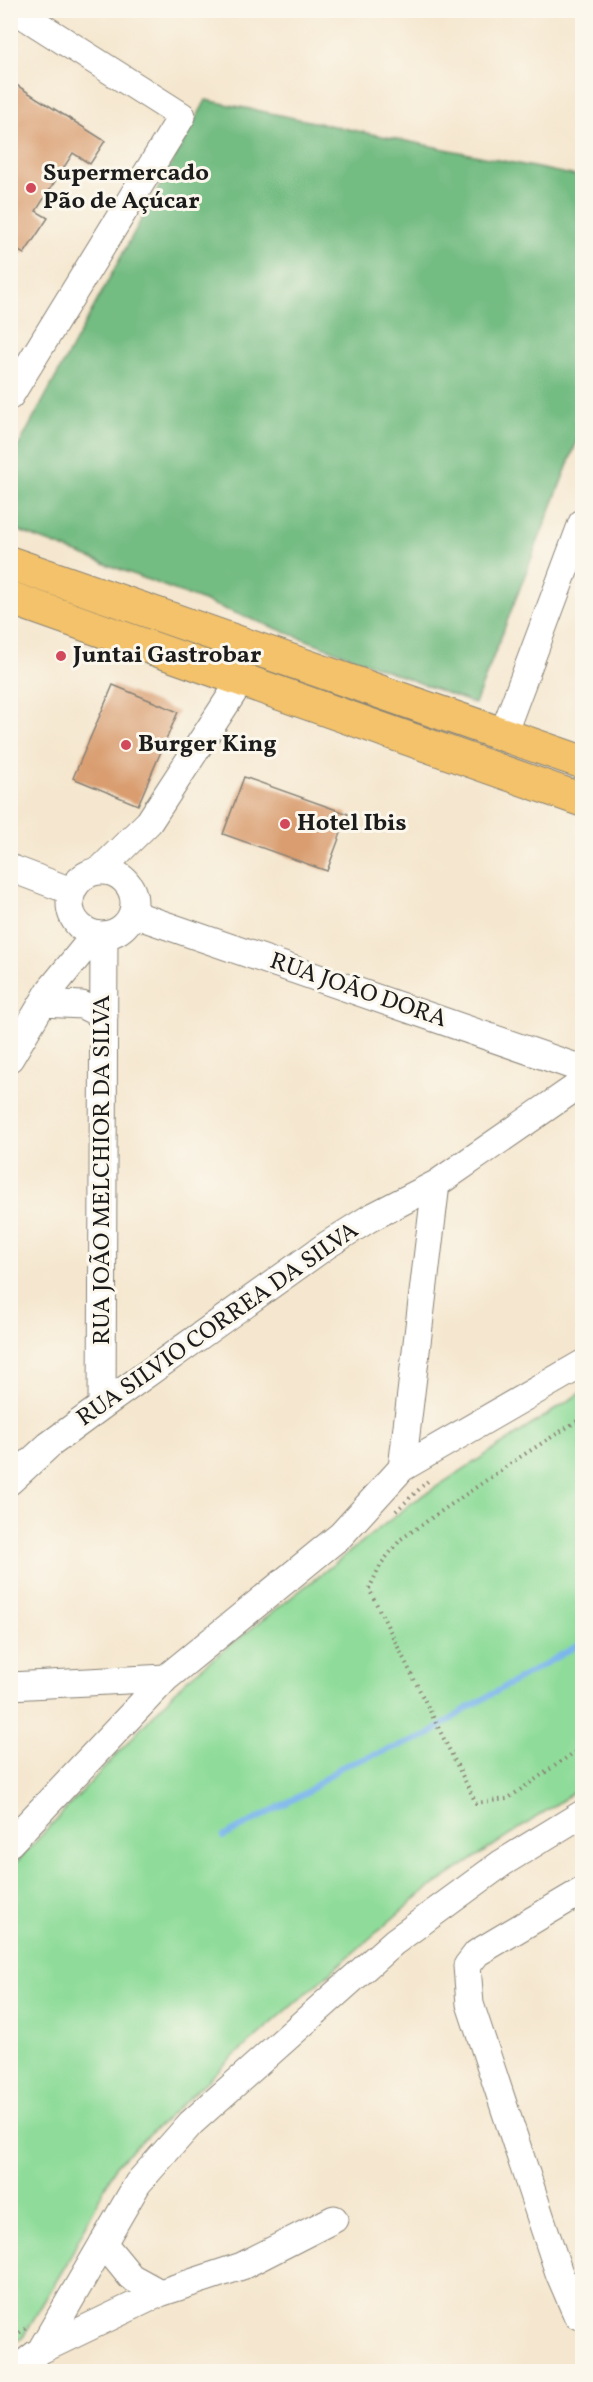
<svg xmlns="http://www.w3.org/2000/svg" width="593" height="2382" font-family="Vollkorn,serif">
<style>
.green{fill:#8fdc9a;stroke:#567c5b;stroke-width:1.5}
.forest{fill:#73bc82;stroke:#486c4f;stroke-width:1.5}
.lines{fill:none;stroke-linecap:round;stroke-linejoin:round}
.stream{stroke:#7bb6ec;stroke-width:6}
.building{fill:#d99d6f}
.minor-casing{stroke:#888276;stroke-width:29}
.major-casing{stroke:#888276;stroke-width:35}
.path{stroke:#888276;stroke-width:4;stroke-dasharray:1.5 4.5;stroke-linecap:butt}
.minor{stroke:#fff;stroke-width:27}
.major{stroke:#f3c26a;stroke-width:33}
.poi-dot{fill:#d1495b;stroke:#fbf7ec;stroke-width:2}
.labels{text-anchor:middle;dominant-baseline:central;stroke-width:6;stroke-linejoin:round;paint-order:stroke}
.poi-label{font-size:24px;font-weight:bold;fill:#1c1c1c;stroke:#fbf7ec;text-anchor:start}
.street-label{font-size:24px;fill:#1c1c1c;stroke:#fbf7ec}
</style>
<rect width="100%" height="100%" fill="#fbf7ec"/>
<filter id="ink" filterUnits="userSpaceOnUse"><feTurbulence type="fractalNoise" baseFrequency=".0167" numOctaves="2"/><feDisplacementMap in="SourceGraphic" scale="12" xChannelSelector="R" yChannelSelector="G"/><feConvolveMatrix kernelMatrix="1 2 1 2 8 2 1 2 1" color-interpolation-filters="sRGB"/></filter>
<filter id="wash" filterUnits="userSpaceOnUse"><feTurbulence type="fractalNoise" baseFrequency=".008" numOctaves="4" result="noise"/><feDisplacementMap in="SourceGraphic" scale="24" xChannelSelector="R" yChannelSelector="G"/><feGaussianBlur stdDeviation="1.35" result="paint"/><feColorMatrix in="noise" values="0 0 0 0 0 0 0 0 0 0 0 0 0 0 0 0 0 1.4 0 .05"/><feComposite in="paint" operator="in"/></filter>
<g filter="url(#wash)">
<rect width="100%" height="100%" fill="#f5e7cf"/>
<path class="green" d="M 582,1392 L 582,1787 L 422,1893 L 235,2055 L 116,2165 L 67,2263 L 23,2337 L 11,2347 L 11,1868 L 186,1680 L 413,1502 Z"/>
<path class="forest" d="M 206,100 L 582,177 L 582,428 L 475,704 L 11,528 L 11,460 Z"/>
<g class="lines">
<path class="stream" d="M 223,1837 L 307,1792 L 341,1767 L 427,1736 L 466,1709 L 582,1643"/>
</g>
<g id="blocks">
<path class="building" d="M 10,81 L 105,141 L 90,164 L 73,153 L 36,211 L 48,218 L 24,254 L 10,246 Z
M 113,685 L 178,712 L 138,805 L 73,778 Z
M 244,777 L 348,814 L 327,871 L 223,834 Z"/>
</g>
</g>
<g filter="url(#ink)">
<use href="#blocks" fill-opacity="0" stroke="#888276" stroke-width="1.5"/>
<g class="lines">
<defs>
<path id="minor" d="M 10,396 L 182,116 L 15,10
M 503,734 L 582,523
M 10,868 L 71,891
M 100,870 L 149,822 L 242,679
M70 903a32 32 0 1 1 64 0a32 32 0 1 1-64 0Z
M 133,914 L 582,1069
M 43,1003 L 82,1005 L 104,1016
M 10,1058 L 51,989 L 95,935
M 102,1406 L 104,935
M 402,1468 L 436,1184
M 10,1481 L 49,1445 L 102,1406 L 327,1245 L 370,1218 L 436,1184 L 582,1083
M 10,1686 L 166,1678
M 10,1843 L 166,1678 L 341,1535 L 402,1468 L 582,1364
M 582,1891 L 477,1953 L 467,1966 L 470,2004 L 559,2273 L 577,2315 L 582,2316
M 103,2243 L 131,2277 L 160,2293
M 41,2350 L 138,2183 L 191,2123 L 394,1942 L 502,1863 L 582,1814
M 13,2372 L 41,2350 L 160,2293 L 242,2266 L 334,2219"/>
<path id="major" d="M 10,563 L 582,762
M 10,598 L 582,800"/>
</defs>
<use href="#minor" class="minor-casing"/>
<use href="#major" class="major-casing"/>
<path class="path" d="M 582,1418 L 520,1457 L 401,1539 L 381,1564 L 369,1589 L 476,1803 L 507,1799 L 582,1747
M 396,1511 L 430,1479
M 10,2340 L 27,2327"/>
<use href="#minor" class="minor"/>
<use href="#major" class="major"/>
</g>
</g>
<g class="poi-dot">
<circle cx="31" cy="188" r="6"/>
<circle cx="61" cy="656" r="6"/>
<circle cx="126" cy="745" r="6"/>
<circle cx="285" cy="824" r="6"/>
</g>
<g class="labels">
<g class="poi-label">
<text x="43" y="174">Supermercado<tspan x="43" dy="28">Pão de Açúcar</tspan></text>
<text x="73" y="656">Juntai Gastrobar</text>
<text x="138" y="745">Burger King</text>
<text x="297" y="824">Hotel Ibis</text>
</g>
<g class="street-label">
<text transform="translate(358 991) rotate(19)">RUA JOÃO DORA</text>
<text transform="translate(103 1170) rotate(-90)">RUA JOÃO MELCHIOR DA SILVA</text>
<text transform="translate(218 1325) rotate(-35)">RUA SILVIO CORREA DA SILVA</text>
</g>
</g>
<rect width="593" height="2382" fill="none" stroke="#fbf7ec" stroke-width="36"/>
</svg>
